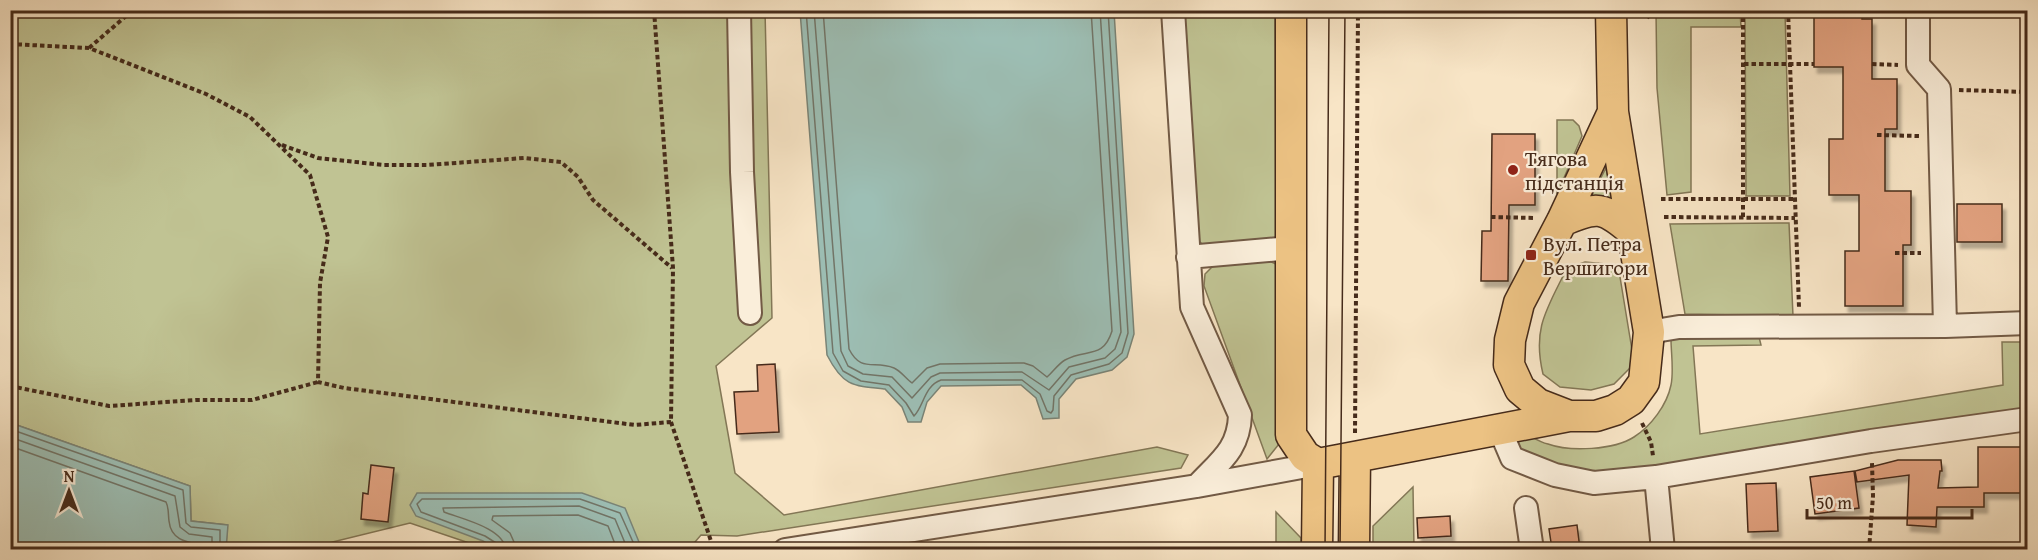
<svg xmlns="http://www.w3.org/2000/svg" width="2038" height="560" font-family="'Gentium Book Plus',serif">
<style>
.green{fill:#c0c393;stroke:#837756;stroke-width:1.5}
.water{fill:#9dbfb5;stroke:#7a8477;stroke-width:1.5}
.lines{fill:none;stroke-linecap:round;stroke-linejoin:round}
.shore{stroke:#727568;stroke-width:1.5}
.building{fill:#e2a280;stroke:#462b1a;stroke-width:1.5;filter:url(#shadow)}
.minor-casing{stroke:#725a45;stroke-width:26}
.major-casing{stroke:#462b1a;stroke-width:33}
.path{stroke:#462b1a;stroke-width:4;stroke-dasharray:4.5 3;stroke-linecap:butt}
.minor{stroke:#faeeda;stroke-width:22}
.major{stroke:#ecc283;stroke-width:30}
.tram{stroke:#462b1a;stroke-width:1.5}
.poi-dot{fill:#8f2418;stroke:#faeeda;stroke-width:2}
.labels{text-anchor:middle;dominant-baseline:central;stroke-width:4.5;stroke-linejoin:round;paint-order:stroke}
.poi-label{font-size:21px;fill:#462b1a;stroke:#faeeda;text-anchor:start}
</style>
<defs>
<filter id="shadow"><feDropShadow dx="3.5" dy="6" stdDeviation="1.5" flood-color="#0004"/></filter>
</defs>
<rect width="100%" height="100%" fill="#f8e5c6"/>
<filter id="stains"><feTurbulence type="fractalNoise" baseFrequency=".00333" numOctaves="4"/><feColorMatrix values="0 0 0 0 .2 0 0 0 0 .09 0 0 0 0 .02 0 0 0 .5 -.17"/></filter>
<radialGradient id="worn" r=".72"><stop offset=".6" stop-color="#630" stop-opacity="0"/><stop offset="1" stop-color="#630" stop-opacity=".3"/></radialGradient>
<path class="green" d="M 765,10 L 772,318 L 716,366 L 735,473 L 784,515 L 1157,447 L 1188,455 L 1181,468 L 737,536 L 701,535 L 689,549 L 484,549 L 478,546 L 410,523 L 304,549 L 226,550 L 227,525 L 191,521 L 190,486 L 11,423 L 11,11 Z
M 1181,11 L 1275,11 L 1276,240 L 1204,245 L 1193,237 Z
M 1656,11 L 1740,11 L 1741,27 L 1691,27 L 1691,192 L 1667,195 L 1657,88 Z
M 1745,11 L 1785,11 L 1790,196 L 1746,196 Z
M 1557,120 L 1573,120 L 1579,126 L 1582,136 L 1557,194 Z
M 1606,168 L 1613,201 L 1605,196 L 1591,197 Z
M 1789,223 L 1793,316 L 1685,314 L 1670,224 Z
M 1267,260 L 1276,264 L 1279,273 L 1279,444 L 1267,459 L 1204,286 L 1205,274 L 1215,264 Z
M 1585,262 L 1606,264 L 1620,277 L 1632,350 L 1630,368 L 1614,384 L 1591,390 L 1560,387 L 1543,374 C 1532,328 1547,309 1567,268 Z
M 1759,337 L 1761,345 L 1693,346 L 1700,434 L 2003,385 L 2002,342 L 2027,342 L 2027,410 L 1598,478 L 1526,456 L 1513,440 L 1523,432 C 1531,436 1539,442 1548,444 C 1570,452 1614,450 1634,437 C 1651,426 1667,405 1671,385 C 1674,371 1671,353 1671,339 Z
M 1413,487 L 1414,549 L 1373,549 L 1373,526 Z
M 1276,512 L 1301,538 L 1301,549 L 1276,549 Z"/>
<path class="water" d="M 800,11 L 1114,11 L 1134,334 L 1127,357 L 1112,370 L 1076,379 L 1059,399 L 1059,418 L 1043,419 L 1036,398 L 1021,385 L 941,386 L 927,402 L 921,422 L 908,422 L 902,407 L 885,389 C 852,386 843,386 827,355 Z
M 11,423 L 190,486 L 191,521 L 228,525 L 226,549 L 11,549 Z
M 417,493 L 582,493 L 625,508 L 639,542 L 637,549 L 496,549 L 483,541 L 416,516 L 410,505 Z"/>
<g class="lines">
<path class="shore" d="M 806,10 L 833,353 L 843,371 L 861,381 L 889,385 L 906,403 L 914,416 C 924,406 924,386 941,380 L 1022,380 L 1040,394 L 1047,411 L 1051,413 L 1053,410 L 1054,396 L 1071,375 L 1109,364 L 1122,353 L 1128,333 L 1108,10
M 814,10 L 841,351 L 848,366 L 863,374 L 892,377 L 912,398 L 931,377 L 940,373 L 1022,372 L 1049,390 L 1069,367 L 1105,358 L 1115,349 L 1121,332 L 1100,10
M 823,10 L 849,349 C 861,373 874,360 894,368 C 901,371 906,379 912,383 L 927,368 L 940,364 L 1024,363 L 1033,366 L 1047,377 C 1053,372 1058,364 1065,360 C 1086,348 1103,360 1112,331 L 1091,10
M 10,429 L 183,490 L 186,523 L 191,527 L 220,530 L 220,550
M 10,437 L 175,496 L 180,527 L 189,534 L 212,537 L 212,550
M 10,446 L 166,502 C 169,508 168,514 169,521 C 171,540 186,542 202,545 L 203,550
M 498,550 L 496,543 L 485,536 L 421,512 L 417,504 L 422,499 L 580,499 L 620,513 L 633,542 L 632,550
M 506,550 C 504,528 462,519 444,512 L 443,508 L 579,506 L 615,519 L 625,543 L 624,550
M 515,550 L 514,542 L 510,533 L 492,520 L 493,516 L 578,515 L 608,526 L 615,544 L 615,550"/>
</g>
<path class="building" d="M 1862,10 L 1862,19 L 1872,19 L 1872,79 L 1897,79 L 1897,129 L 1885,129 L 1885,191 L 1911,191 L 1911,245 L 1903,245 L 1903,306 L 1845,306 L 1845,251 L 1859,251 L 1859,195 L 1829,195 L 1829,139 L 1843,139 L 1843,67 L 1814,67 L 1814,11 Z
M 1492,134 L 1535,134 L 1535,205 L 1509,205 L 1508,281 L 1481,281 L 1482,231 L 1491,231 Z
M 1957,204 L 2002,204 L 2002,242 L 1957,242 Z
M 775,364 L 779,432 L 737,434 L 734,392 L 758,391 L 757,365 Z
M 1978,447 L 2028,447 L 2028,493 L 1984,493 L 1984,507 L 1937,507 L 1936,527 L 1907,525 L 1909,475 L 1857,482 L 1855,471 L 1898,460 L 1941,460 L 1942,471 L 1940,471 L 1938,488 L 1978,487 Z
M 371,465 L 394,468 L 388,522 L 361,519 L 363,493 L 368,494 Z
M 1854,471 L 1859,508 L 1815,514 L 1810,477 Z
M 1776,483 L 1778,531 L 1748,532 L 1746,484 Z
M 1450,516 L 1451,536 L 1418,538 L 1417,518 Z
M 1577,525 L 1580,549 L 1552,549 L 1549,529 Z"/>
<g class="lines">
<defs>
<path id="minor" d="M 739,10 L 742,172 L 750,313
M 1173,10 L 1192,307 L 1240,415 C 1239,450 1219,462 1197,486
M 1918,10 L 1918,65 L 1939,89 L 1945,326
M 1188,257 L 1291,248
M 1649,332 L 1679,327 L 1945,326 L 2028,323
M 1500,430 L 1512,458 L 1555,475 L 1594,483 L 1656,477 L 1871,441 L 2028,419
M 1656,477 L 1663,550
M 1526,508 L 1532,550
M 785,550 L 1197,486 L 1318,464"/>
<path id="major" d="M 1291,10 L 1291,435 L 1305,456 L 1318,464 L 1569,416
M 1611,10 L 1613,112 L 1649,332 L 1644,382 L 1631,400 L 1615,410 L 1596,416 L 1569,416 L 1538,404 L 1520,389 L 1509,365 L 1510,340 L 1519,303 L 1562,221 L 1613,112
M 1562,221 C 1597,206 1603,206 1632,231
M 1317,550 L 1318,464
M 1354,550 L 1355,457"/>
</defs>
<use href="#minor" class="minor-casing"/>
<use href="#major" class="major-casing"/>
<path class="path" d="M 654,10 L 673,268 L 671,422 L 714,550
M 1743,10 L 1743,218
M 1788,10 L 1799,307
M 1862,13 L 1896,13
M 1647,18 L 1654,10
M 10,44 L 89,48 L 206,94 L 250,117 L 310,175 L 328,237 L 320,283 L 318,382 L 344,388 L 635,425 L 671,422
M 89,48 L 133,10
M 1744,64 L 1814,64
M 1872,64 L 1898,65
M 1959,90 L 2028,92
M 1877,135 L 1919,136
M 282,145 L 318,158 L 384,165 L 427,165 L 524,158 L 561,162 L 578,177 L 593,200 L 672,268
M 1661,199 L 1794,199
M 1491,217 L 1535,218
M 1664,217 L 1795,218
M 1895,253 L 1921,253
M 10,386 L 109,406 L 196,400 L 252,400 L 318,382
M 1642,423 L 1651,442 L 1653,456
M 1355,433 L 1358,10
M 1869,550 L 1873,496 L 1872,463"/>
<use href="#minor" class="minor"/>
<use href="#major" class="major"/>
<path class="tram" d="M 1325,550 L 1329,10
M 1340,550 L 1345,10"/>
</g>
<g class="poi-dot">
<circle cx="1513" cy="170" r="6"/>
<rect x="1525" y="249" width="12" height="12" rx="3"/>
</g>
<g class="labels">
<g class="poi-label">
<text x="1525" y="158">Тягова<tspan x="1525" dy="24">пiдстанцiя</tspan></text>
<text x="1543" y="243">Вул. Петра<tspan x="1543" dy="24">Вершигори</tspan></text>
</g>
</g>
<rect width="2038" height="560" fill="none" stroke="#f8e5c6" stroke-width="36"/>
<rect x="12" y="12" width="2014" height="536" fill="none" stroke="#462b1a" stroke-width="3"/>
<rect x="18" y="18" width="2002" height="524" fill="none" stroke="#462b1a" stroke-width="1.5"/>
<g transform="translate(69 491)" stroke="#faeeda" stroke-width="4.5" paint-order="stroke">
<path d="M0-4.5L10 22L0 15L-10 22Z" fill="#462b1a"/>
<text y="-9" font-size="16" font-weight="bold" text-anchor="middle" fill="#462b1a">N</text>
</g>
<path d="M1807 509v9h165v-9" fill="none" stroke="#462b1a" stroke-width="3"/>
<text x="1816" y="509" font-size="18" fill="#462b1a" stroke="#faeeda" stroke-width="4.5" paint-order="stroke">50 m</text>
<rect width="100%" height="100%" filter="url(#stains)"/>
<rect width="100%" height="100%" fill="url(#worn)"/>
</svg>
